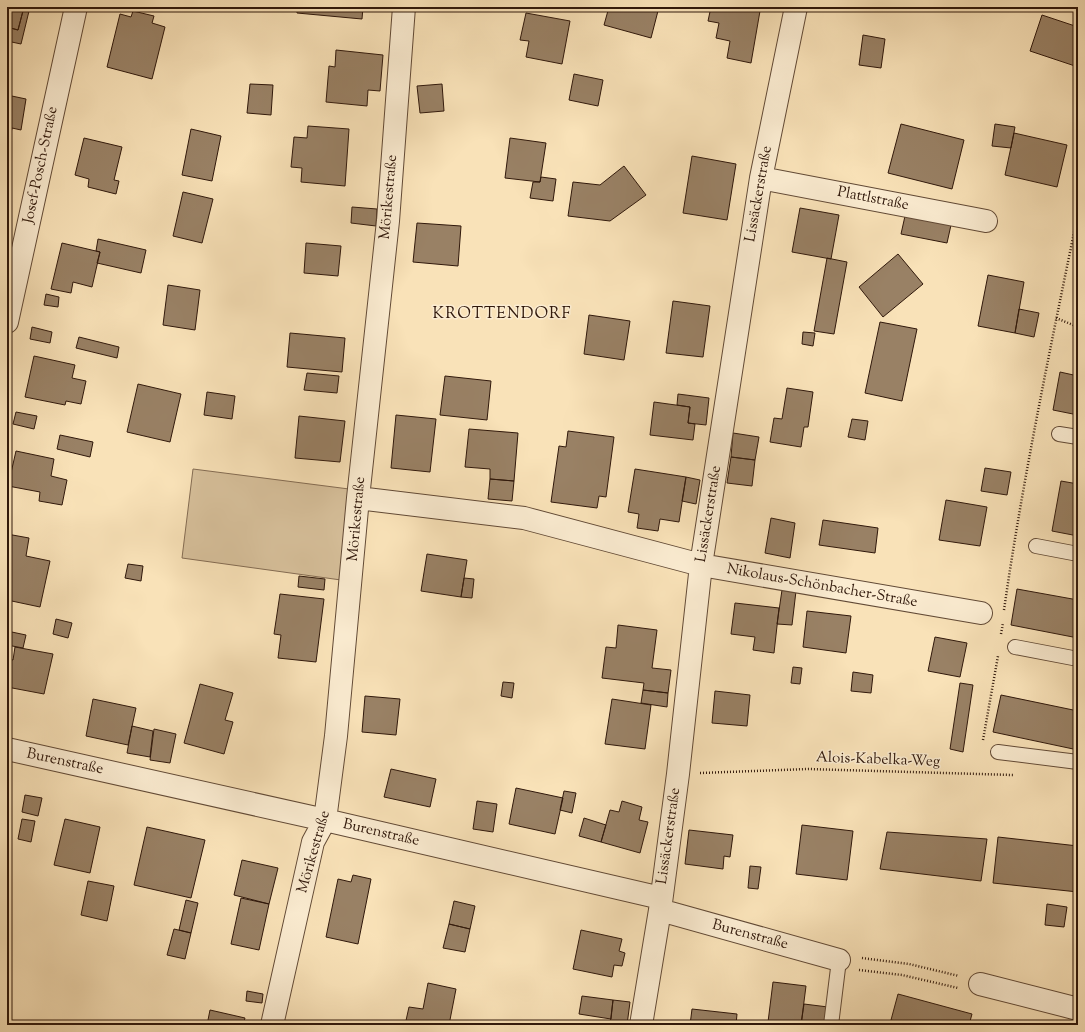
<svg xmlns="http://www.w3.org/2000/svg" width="1085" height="1032" font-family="'Sorts Mill Goudy',serif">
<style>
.green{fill:#d7c09b;stroke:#846c53}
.building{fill:#998165;stroke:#30180b}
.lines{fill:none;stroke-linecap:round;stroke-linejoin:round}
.service-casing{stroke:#624a36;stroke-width:16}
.minor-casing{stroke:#624a36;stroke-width:24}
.path{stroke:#30180b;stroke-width:2.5;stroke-dasharray:1 2;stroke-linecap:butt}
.service{stroke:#fbecd1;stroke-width:14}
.minor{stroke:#fbecd1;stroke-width:22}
.labels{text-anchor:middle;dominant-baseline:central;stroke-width:3;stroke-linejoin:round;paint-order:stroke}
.street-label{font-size:15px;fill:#30180b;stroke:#fbecd1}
.neighbourhood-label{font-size:16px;letter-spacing:1px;fill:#30180b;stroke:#fbecd1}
</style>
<rect width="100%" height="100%" fill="#f9e2b8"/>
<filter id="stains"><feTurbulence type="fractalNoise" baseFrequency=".005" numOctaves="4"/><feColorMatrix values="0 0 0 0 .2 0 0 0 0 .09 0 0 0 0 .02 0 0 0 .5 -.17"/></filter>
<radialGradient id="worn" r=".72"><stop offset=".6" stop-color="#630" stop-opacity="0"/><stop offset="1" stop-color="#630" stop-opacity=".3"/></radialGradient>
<path class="green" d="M 193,469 L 349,489 L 341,580 L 182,558 Z"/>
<path class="building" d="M 7,7 L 24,7 L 18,30 L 7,27 Z
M 24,7 L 30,7 L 21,44 L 7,41 L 7,27 L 18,30 Z
M 297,7 L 363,7 L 362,19 L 297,13 Z
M 609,7 L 659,7 L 651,38 L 604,25 Z
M 711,7 L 736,7 L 760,11 L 751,63 L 727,58 L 730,41 L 716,38 L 719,23 L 708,21 Z
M 133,11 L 154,16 L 152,23 L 165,27 L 152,79 L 107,67 L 120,14 L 131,17 Z
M 526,13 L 570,21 L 562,64 L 526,57 L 529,41 L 520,40 Z
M 1042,15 L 1078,27 L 1078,67 L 1030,51 Z
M 863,35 L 885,39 L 881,68 L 859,65 Z
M 336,50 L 383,55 L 380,91 L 368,90 L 367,106 L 326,102 L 329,66 L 335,67 Z
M 574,74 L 603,80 L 598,106 L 569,100 Z
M 250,84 L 273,85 L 271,115 L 247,113 Z
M 442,84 L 444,111 L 420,113 L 417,86 Z
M 7,95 L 26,99 L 21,130 L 12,128 L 8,150 Z
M 901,124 L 964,140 L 952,189 L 888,173 Z
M 995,124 L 1015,127 L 1011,148 L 992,146 Z
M 308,126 L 349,129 L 345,186 L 301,182 L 302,168 L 291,167 L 294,137 L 307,138 Z
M 191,129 L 221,136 L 212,181 L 182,175 Z
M 1014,133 L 1067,145 L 1057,187 L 1005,175 Z
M 84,138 L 122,147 L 114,180 L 119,181 L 116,194 L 88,187 L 89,179 L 75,175 Z
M 510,138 L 546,143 L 540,182 L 505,178 Z
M 692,156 L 736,164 L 727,220 L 683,213 Z
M 624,166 L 646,195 L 610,221 L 568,216 L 573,182 L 600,185 Z
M 541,177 L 556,179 L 553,201 L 530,198 L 533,182 L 540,182 Z
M 183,192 L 213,199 L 202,243 L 173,236 Z
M 352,207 L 377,209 L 376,226 L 351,223 Z
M 800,208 L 839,215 L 831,259 L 792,252 Z
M 905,216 L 951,225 L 947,243 L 901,234 Z
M 417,223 L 461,226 L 458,266 L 413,262 Z
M 98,239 L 146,250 L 141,273 L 97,263 L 100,252 L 96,251 Z
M 62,243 L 100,252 L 92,287 L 73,282 L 71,293 L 51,289 Z
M 306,243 L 341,246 L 338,276 L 304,273 Z
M 898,254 L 923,284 L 883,317 L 859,287 Z
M 827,258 L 847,262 L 834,334 L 814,331 Z
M 988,275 L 1024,282 L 1015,333 L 978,326 Z
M 168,285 L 200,290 L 195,330 L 163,325 Z
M 46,294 L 59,297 L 58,307 L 44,305 Z
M 673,301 L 710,306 L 703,357 L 666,353 Z
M 1019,309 L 1039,313 L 1034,337 L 1015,333 Z
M 589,315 L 630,321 L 624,360 L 584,354 Z
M 880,322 L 917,329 L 902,401 L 865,393 Z
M 32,327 L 52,332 L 50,343 L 30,339 Z
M 803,332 L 815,333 L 813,346 L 802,344 Z
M 290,333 L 345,338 L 342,372 L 287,367 Z
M 79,337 L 119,347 L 117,358 L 76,348 Z
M 34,356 L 75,365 L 72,378 L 86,381 L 81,404 L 66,401 L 65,405 L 25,397 Z
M 1060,372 L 1078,376 L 1078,415 L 1053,410 Z
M 307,373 L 339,376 L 337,393 L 304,390 Z
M 445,376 L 491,381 L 487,420 L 440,415 Z
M 138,384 L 181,394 L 170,442 L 127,432 Z
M 787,388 L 813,392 L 808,427 L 804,427 L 801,447 L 770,442 L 774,418 L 782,419 Z
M 207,392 L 235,396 L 232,419 L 204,415 Z
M 678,394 L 709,398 L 706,425 L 688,423 L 690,407 L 677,405 Z
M 654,402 L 690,407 L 688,423 L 695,424 L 693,440 L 650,435 Z
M 16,412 L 37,416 L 34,429 L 13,424 Z
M 396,415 L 436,419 L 430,472 L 391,468 Z
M 299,416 L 345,421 L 340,462 L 295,458 Z
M 852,419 L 868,421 L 865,440 L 848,437 Z
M 469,429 L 518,433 L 514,481 L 490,479 L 490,469 L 465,467 Z
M 568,431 L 614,437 L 606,497 L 599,496 L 597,508 L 551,502 L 559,446 L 566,447 Z
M 733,433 L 759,437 L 755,460 L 731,457 Z
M 60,435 L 93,442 L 90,457 L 57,449 Z
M 16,451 L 54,459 L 51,476 L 67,480 L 62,505 L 39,501 L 40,492 L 8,486 Z
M 731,457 L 755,460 L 752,486 L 727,483 Z
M 985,468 L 1011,472 L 1007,495 L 981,491 Z
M 635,469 L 686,477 L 679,522 L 660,519 L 658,531 L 637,528 L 639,514 L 628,512 Z
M 686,477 L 700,480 L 696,504 L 682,501 Z
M 490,479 L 514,481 L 512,501 L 488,499 Z
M 1061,481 L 1078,484 L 1078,536 L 1052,531 Z
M 946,500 L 987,507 L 980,546 L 939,540 Z
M 771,518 L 795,523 L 790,558 L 765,553 Z
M 823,520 L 878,528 L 875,553 L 819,545 Z
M 7,534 L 29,538 L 26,556 L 50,561 L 40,607 L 7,600 Z
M 427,554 L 467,560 L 461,597 L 421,591 Z
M 128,564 L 143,566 L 141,581 L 125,578 Z
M 299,576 L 325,579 L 324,590 L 298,587 Z
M 464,578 L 474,579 L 472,598 L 461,597 Z
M 1017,589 L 1078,600 L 1078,638 L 1011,625 Z
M 782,590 L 796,591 L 792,625 L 777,624 Z
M 280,594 L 324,599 L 316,662 L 278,658 L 281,635 L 274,634 Z
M 735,603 L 779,608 L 774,653 L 753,650 L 755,637 L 731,634 Z
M 807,611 L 851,616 L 846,653 L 803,647 Z
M 56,619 L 72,623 L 68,638 L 53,634 Z
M 618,625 L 657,630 L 652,668 L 671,670 L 668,693 L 643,690 L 644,683 L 602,678 L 606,647 L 616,648 Z
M 7,631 L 26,635 L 23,648 L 7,645 Z
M 935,637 L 967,643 L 960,677 L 928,671 Z
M 15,647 L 53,654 L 44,694 L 7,687 L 7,659 L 13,660 Z
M 793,667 L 802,668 L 800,684 L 791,683 Z
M 853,672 L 873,675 L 871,693 L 851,691 Z
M 503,682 L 514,683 L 512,698 L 501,696 Z
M 960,683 L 973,685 L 963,752 L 950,749 Z
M 200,684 L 233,693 L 225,720 L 233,722 L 224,754 L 184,743 Z
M 643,690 L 668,693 L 667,707 L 641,703 Z
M 715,691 L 750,695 L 747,726 L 712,723 Z
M 1001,695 L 1078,711 L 1078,750 L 993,732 Z
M 365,696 L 400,699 L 396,735 L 362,732 Z
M 93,699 L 136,708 L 128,745 L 86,736 Z
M 612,699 L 651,705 L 645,749 L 605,744 Z
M 132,726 L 153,731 L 150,757 L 127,753 Z
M 154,729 L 176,734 L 170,763 L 150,760 Z
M 391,769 L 436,779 L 430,807 L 384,797 Z
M 516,788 L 563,798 L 555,834 L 509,824 Z
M 564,791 L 576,793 L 572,813 L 560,810 Z
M 25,795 L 42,798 L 38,816 L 22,812 Z
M 477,801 L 497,804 L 493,832 L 473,829 Z
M 622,801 L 642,807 L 639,820 L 648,822 L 640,853 L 601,842 L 610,810 L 619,812 Z
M 584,818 L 606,825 L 601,842 L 579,836 Z
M 22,819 L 35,821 L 31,842 L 18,839 Z
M 65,819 L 100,827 L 90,873 L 54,865 Z
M 802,825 L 853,831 L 847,880 L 796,874 Z
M 147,827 L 205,840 L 191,898 L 134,885 Z
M 689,830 L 733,835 L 730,857 L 724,856 L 723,869 L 685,864 Z
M 887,832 L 987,839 L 981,881 L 880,869 Z
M 998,837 L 1078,846 L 1078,892 L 993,883 Z
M 242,860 L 278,868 L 269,904 L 234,895 Z
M 750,866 L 761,867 L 758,889 L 748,888 Z
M 353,875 L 371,879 L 358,944 L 326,937 L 338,879 L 351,882 Z
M 88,881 L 114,886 L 107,921 L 81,915 Z
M 241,898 L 269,904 L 259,950 L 231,944 Z
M 186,900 L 198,903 L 191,933 L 179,930 Z
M 454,901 L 475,906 L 470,929 L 449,924 Z
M 1047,904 L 1067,907 L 1064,927 L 1045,925 Z
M 449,924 L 470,929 L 465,952 L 443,948 Z
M 174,929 L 191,933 L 185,959 L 167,955 Z
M 581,930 L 622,939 L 619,951 L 625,953 L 622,966 L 614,965 L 612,977 L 573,969 Z
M 773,982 L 806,986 L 801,1025 L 768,1022 Z
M 428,983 L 456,989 L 449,1025 L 405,1025 L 409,1007 L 423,1009 Z
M 247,991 L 263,994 L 262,1003 L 246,1001 Z
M 898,994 L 972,1014 L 969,1025 L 911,1025 L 891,1020 Z
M 582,996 L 613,1000 L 611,1019 L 579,1014 Z
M 613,1000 L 630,1002 L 627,1025 L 610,1025 Z
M 804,1004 L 828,1007 L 825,1025 L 801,1025 Z
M 692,1009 L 737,1014 L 736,1025 L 690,1025 Z
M 210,1010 L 245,1018 L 243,1025 L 207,1025 Z"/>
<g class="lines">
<defs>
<path id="service" d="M 1059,434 L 1078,437
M 1036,546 L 1078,554
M 1015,647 L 1078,659
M 998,752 L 1078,762
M 831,1025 L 839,960"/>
<path id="minor" d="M 761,178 L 986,221
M 7,322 L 76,7
M 358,498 L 524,518 L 701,565 L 981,613
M 7,749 L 325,820 L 661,898
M 660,910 L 839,960
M 980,984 L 1078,1009
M 272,1025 L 313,842 L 325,820 L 336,736 L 358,498 L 388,221 L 404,7
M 641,1025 L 660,910 L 678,774 L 701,565 L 761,178 L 796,7"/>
</defs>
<use href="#service" class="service-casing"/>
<use href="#minor" class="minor-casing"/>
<path class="path" d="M 1056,318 L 1078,327
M 1004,610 C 1023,477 1051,345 1078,213
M 1001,634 L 1003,623
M 983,740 L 998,656
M 700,773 L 808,769 L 1013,775
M 862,958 L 909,964 L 959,976
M 859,970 L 902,975 L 958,988"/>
<use href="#service" class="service"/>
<use href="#minor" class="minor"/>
</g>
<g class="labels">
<g class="street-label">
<text transform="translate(41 165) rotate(-78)">Josef-Posch-Straße</text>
<text transform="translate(759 194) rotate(-80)">Lissäckerstraße</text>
<text transform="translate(389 197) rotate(-85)">Mörikestraße</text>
<text transform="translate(873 199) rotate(11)">Plattlstraße</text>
<text transform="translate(709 514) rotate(-81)">Lissäckerstraße</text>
<text transform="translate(357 519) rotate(-85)">Mörikestraße</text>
<text transform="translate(822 586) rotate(10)">Nikolaus-Schönbacher-Straße</text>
<text transform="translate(878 760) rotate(2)">Alois-Kabelka-Weg</text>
<text transform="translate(65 762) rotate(12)">Burenstraße</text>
<text transform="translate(381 833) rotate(13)">Burenstraße</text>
<text transform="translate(669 836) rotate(-82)">Lissäckerstraße</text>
<text transform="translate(314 852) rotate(-74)">Mörikestraße</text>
<text transform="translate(750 935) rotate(15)">Burenstraße</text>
</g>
<g class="neighbourhood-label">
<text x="502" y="314">KROTTENDORF</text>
</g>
</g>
<rect width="1085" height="1032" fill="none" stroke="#f9e2b8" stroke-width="24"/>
<rect x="8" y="8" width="1069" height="1016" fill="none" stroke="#30180b" stroke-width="2"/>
<rect x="12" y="12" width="1061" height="1008" fill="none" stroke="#30180b"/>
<rect width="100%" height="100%" filter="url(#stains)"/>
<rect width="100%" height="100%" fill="url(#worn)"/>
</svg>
